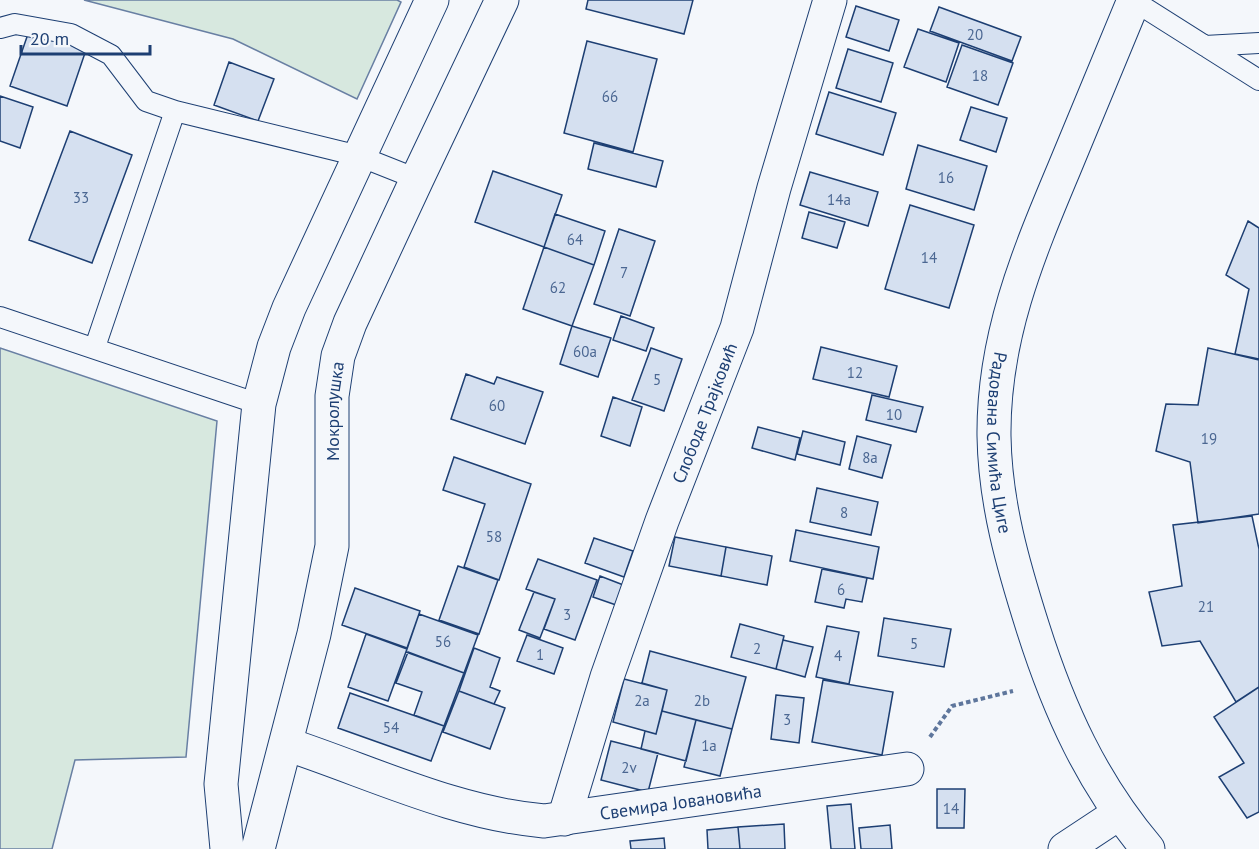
<svg xmlns="http://www.w3.org/2000/svg" width="1259" height="849" font-family="'PT Sans',sans-serif">
<style>
.green{fill:#d7e8df;stroke:#687fa3;stroke-width:1.5}
.building{fill:#d5e0f0;stroke:#1d3f73;stroke-width:1.5}
.lines{fill:none;stroke-linecap:round;stroke-linejoin:round}
.service-casing{stroke:#1d3f73;stroke-width:22}
.minor-casing{stroke:#1d3f73;stroke-width:35}
.path{stroke:#5e769c;stroke-width:4;stroke-dasharray:4.5 3;stroke-linecap:butt}
.service{stroke:#f4f7fb;stroke-width:20}
.minor{stroke:#f4f7fb;stroke-width:33}
.labels{text-anchor:middle;dominant-baseline:central;stroke-width:4.5;stroke-linejoin:round;paint-order:stroke}
.number-label{font-size:15px;fill:#4b6792}
.street-label{font-size:18px;fill:#1d3f73;stroke:#f4f7fb}
</style>
<rect width="100%" height="100%" fill="#f4f7fb"/>
<path class="green" d="M 84,0 L 397,0 L 401,2 L 357,99 L 233,39 Z
M 0,348 L 217,421 L 186,757 L 75,760 L 52,849 L 0,849 Z"/>
<path class="building" d="M 588,0 L 693,0 L 684,34 L 586,9 Z
M 856,6 L 899,20 L 889,51 L 846,37 Z
M 939,7 L 1021,37 L 1012,61 L 930,31 Z
M 918,29 L 959,43 L 946,82 L 904,67 Z
M 29,31 L 86,50 L 67,106 L 10,86 Z
M 587,41 L 657,59 L 633,152 L 564,133 Z
M 962,45 L 1013,63 L 998,105 L 947,87 Z
M 848,49 L 893,63 L 881,102 L 836,88 Z
M 229,62 L 274,79 L 258,121 L 214,105 Z
M 829,92 L 896,113 L 883,155 L 816,134 Z
M 0,96 L 33,107 L 20,148 L 0,141 Z
M 971,107 L 1007,118 L 996,152 L 960,140 Z
M 70,131 L 132,155 L 92,263 L 29,240 Z
M 594,143 L 663,161 L 656,187 L 588,169 Z
M 918,145 L 987,166 L 974,210 L 906,189 Z
M 493,171 L 562,195 L 544,247 L 475,222 Z
M 810,172 L 878,192 L 868,226 L 800,205 Z
M 910,205 L 974,225 L 949,308 L 885,289 Z
M 809,212 L 845,222 L 837,248 L 802,238 Z
M 555,214 L 605,231 L 594,265 L 544,247 Z
M 1248,221 L 1259,228 L 1259,359 L 1235,354 L 1249,289 L 1226,275 Z
M 619,229 L 655,241 L 630,316 L 594,304 Z
M 544,247 L 594,265 L 572,326 L 523,309 Z
M 621,316 L 654,328 L 646,351 L 613,340 Z
M 572,326 L 611,338 L 598,377 L 560,364 Z
M 821,347 L 897,366 L 889,397 L 813,379 Z
M 651,348 L 682,359 L 664,411 L 632,400 Z
M 1208,348 L 1259,360 L 1259,514 L 1198,523 L 1190,462 L 1156,451 L 1166,404 L 1198,405 Z
M 466,374 L 494,384 L 497,377 L 543,392 L 525,444 L 451,419 Z
M 872,395 L 923,407 L 916,432 L 866,420 Z
M 613,397 L 642,407 L 630,446 L 601,436 Z
M 758,427 L 800,438 L 795,460 L 752,448 Z
M 803,431 L 845,442 L 840,465 L 797,454 Z
M 857,436 L 891,445 L 882,478 L 849,469 Z
M 454,457 L 531,484 L 499,580 L 464,567 L 485,504 L 443,490 Z
M 817,488 L 878,502 L 871,535 L 810,522 Z
M 1252,516 L 1259,549 L 1259,687 L 1236,702 L 1200,641 L 1162,646 L 1149,592 L 1182,586 L 1173,525 Z
M 796,530 L 879,547 L 873,579 L 790,561 Z
M 675,537 L 726,547 L 721,576 L 669,566 Z
M 594,538 L 633,551 L 624,577 L 585,563 Z
M 726,547 L 772,556 L 767,585 L 721,576 Z
M 538,559 L 597,580 L 575,640 L 544,629 L 555,599 L 526,589 Z
M 458,566 L 498,580 L 479,634 L 439,620 Z
M 822,569 L 867,578 L 862,602 L 846,599 L 844,608 L 815,602 Z
M 600,576 L 626,586 L 619,606 L 593,597 Z
M 355,588 L 420,611 L 407,648 L 342,625 Z
M 534,592 L 555,599 L 540,638 L 519,630 Z
M 419,614 L 478,635 L 464,673 L 406,652 Z
M 884,618 L 951,629 L 944,667 L 878,656 Z
M 740,624 L 784,636 L 776,669 L 731,657 Z
M 827,626 L 859,632 L 849,684 L 816,677 Z
M 366,634 L 407,649 L 388,701 L 348,687 Z
M 527,635 L 563,648 L 554,674 L 517,661 Z
M 783,640 L 813,647 L 805,677 L 776,669 Z
M 474,648 L 500,658 L 490,687 L 500,691 L 494,704 L 459,691 Z
M 650,651 L 746,677 L 732,729 L 662,711 L 667,690 L 642,683 Z
M 408,652 L 464,673 L 444,726 L 414,715 L 422,692 L 396,683 Z
M 624,679 L 667,690 L 656,734 L 613,722 Z
M 823,680 L 893,692 L 882,755 L 812,742 Z
M 1259,687 L 1259,812 L 1247,818 L 1219,777 L 1244,763 L 1214,717 Z
M 459,691 L 505,708 L 490,749 L 443,732 Z
M 350,693 L 444,726 L 431,761 L 338,728 Z
M 776,695 L 804,698 L 799,743 L 771,739 Z
M 662,711 L 696,720 L 686,761 L 641,749 L 645,731 L 656,734 Z
M 696,720 L 732,729 L 720,776 L 684,767 Z
M 611,741 L 658,753 L 648,792 L 601,780 Z
M 937,789 L 965,789 L 964,828 L 937,828 Z
M 851,804 L 855,849 L 831,849 L 827,806 Z
M 784,824 L 785,849 L 740,849 L 738,827 Z
M 890,825 L 892,849 L 861,849 L 859,828 Z
M 738,827 L 740,849 L 708,849 L 707,830 Z
M 664,838 L 665,849 L 631,849 L 630,841 Z"/>
<g class="lines">
<defs>
<path id="service" d="M 1134,1 L 1259,80
M 0,28 L 15,24 L 71,34 L 111,55 L 146,101 L 175,111 L 359,156 L 417,179
M 1205,46 L 1259,43
M 0,317 L 259,404
M 95,347 L 175,111"/>
<g id="minor">
<path id="s1" d="M 1134,0 C 1111,56 1087,113 1064,169 C 1027,257 993,339 994,436 C 995,503 1013,565 1033,628 C 1059,710 1092,783 1148,849"/>
<path id="s2" d="M 286,744 C 371,772 454,813 544,821 L 907,769"/>
<path id="s3" d="M 564,819 L 607,677 L 662,521 L 737,328 L 774,188 L 830,0"/>
<path d="M 227,849 L 221,784 L 259,404 L 274,347 L 289,308 L 432,0"/>
<path id="s4" d="M 258,849 L 314,634 L 332,546 L 332,396 L 338,356 L 350,323 L 417,179 L 502,0"/>
<path d="M 1065,849 L 1118,814"/>
</g>
</defs>
<use href="#service" class="service-casing"/>
<use href="#minor" class="minor-casing"/>
<path class="path" d="M 930,737 L 952,706 L 1013,691"/>
<use href="#service" class="service"/>
<use href="#minor" class="minor"/>
</g>
<g class="labels">
<g class="number-label">
<text x="975" y="34">20</text>
<text x="980" y="75">18</text>
<text x="610" y="96">66</text>
<text x="946" y="177">16</text>
<text x="81" y="197">33</text>
<text x="839" y="199">14a</text>
<text x="575" y="239">64</text>
<text x="929" y="257">14</text>
<text x="624" y="272">7</text>
<text x="558" y="287">62</text>
<text x="585" y="351">60a</text>
<text x="855" y="372">12</text>
<text x="657" y="379">5</text>
<text x="497" y="405">60</text>
<text x="894" y="414">10</text>
<text x="1209" y="438">19</text>
<text x="870" y="457">8a</text>
<text x="844" y="512">8</text>
<text x="494" y="536">58</text>
<text x="841" y="589">6</text>
<text x="1206" y="606">21</text>
<text x="567" y="614">3</text>
<text x="443" y="641">56</text>
<text x="914" y="643">5</text>
<text x="757" y="648">2</text>
<text x="540" y="654">1</text>
<text x="838" y="655">4</text>
<text x="642" y="700">2a</text>
<text x="702" y="700">2b</text>
<text x="787" y="719">3</text>
<text x="391" y="727">54</text>
<text x="709" y="745">1a</text>
<text x="629" y="767">2v</text>
<text x="951" y="808">14</text>
</g>
<g class="street-label">
<text stroke="none"><textPath href="#s4" startOffset="447">Мокролушка</textPath></text>
<text stroke="none"><textPath href="#s3" startOffset="430">Слободе Трајковић</textPath></text>
<text stroke="none"><textPath href="#s1" startOffset="468">Радована Симића Циге</textPath></text>
<text stroke="none"><textPath href="#s2" startOffset="408">Свемира Јовановића</textPath></text>
</g>
</g>
<path d="M21 45v9h129v-9" fill="none" stroke="#1d3f73" stroke-width="3"/>
<text x="30" y="45" font-size="18" fill="#1d3f73" stroke="#f4f7fb" stroke-width="4.5" paint-order="stroke">20 m</text>
</svg>
